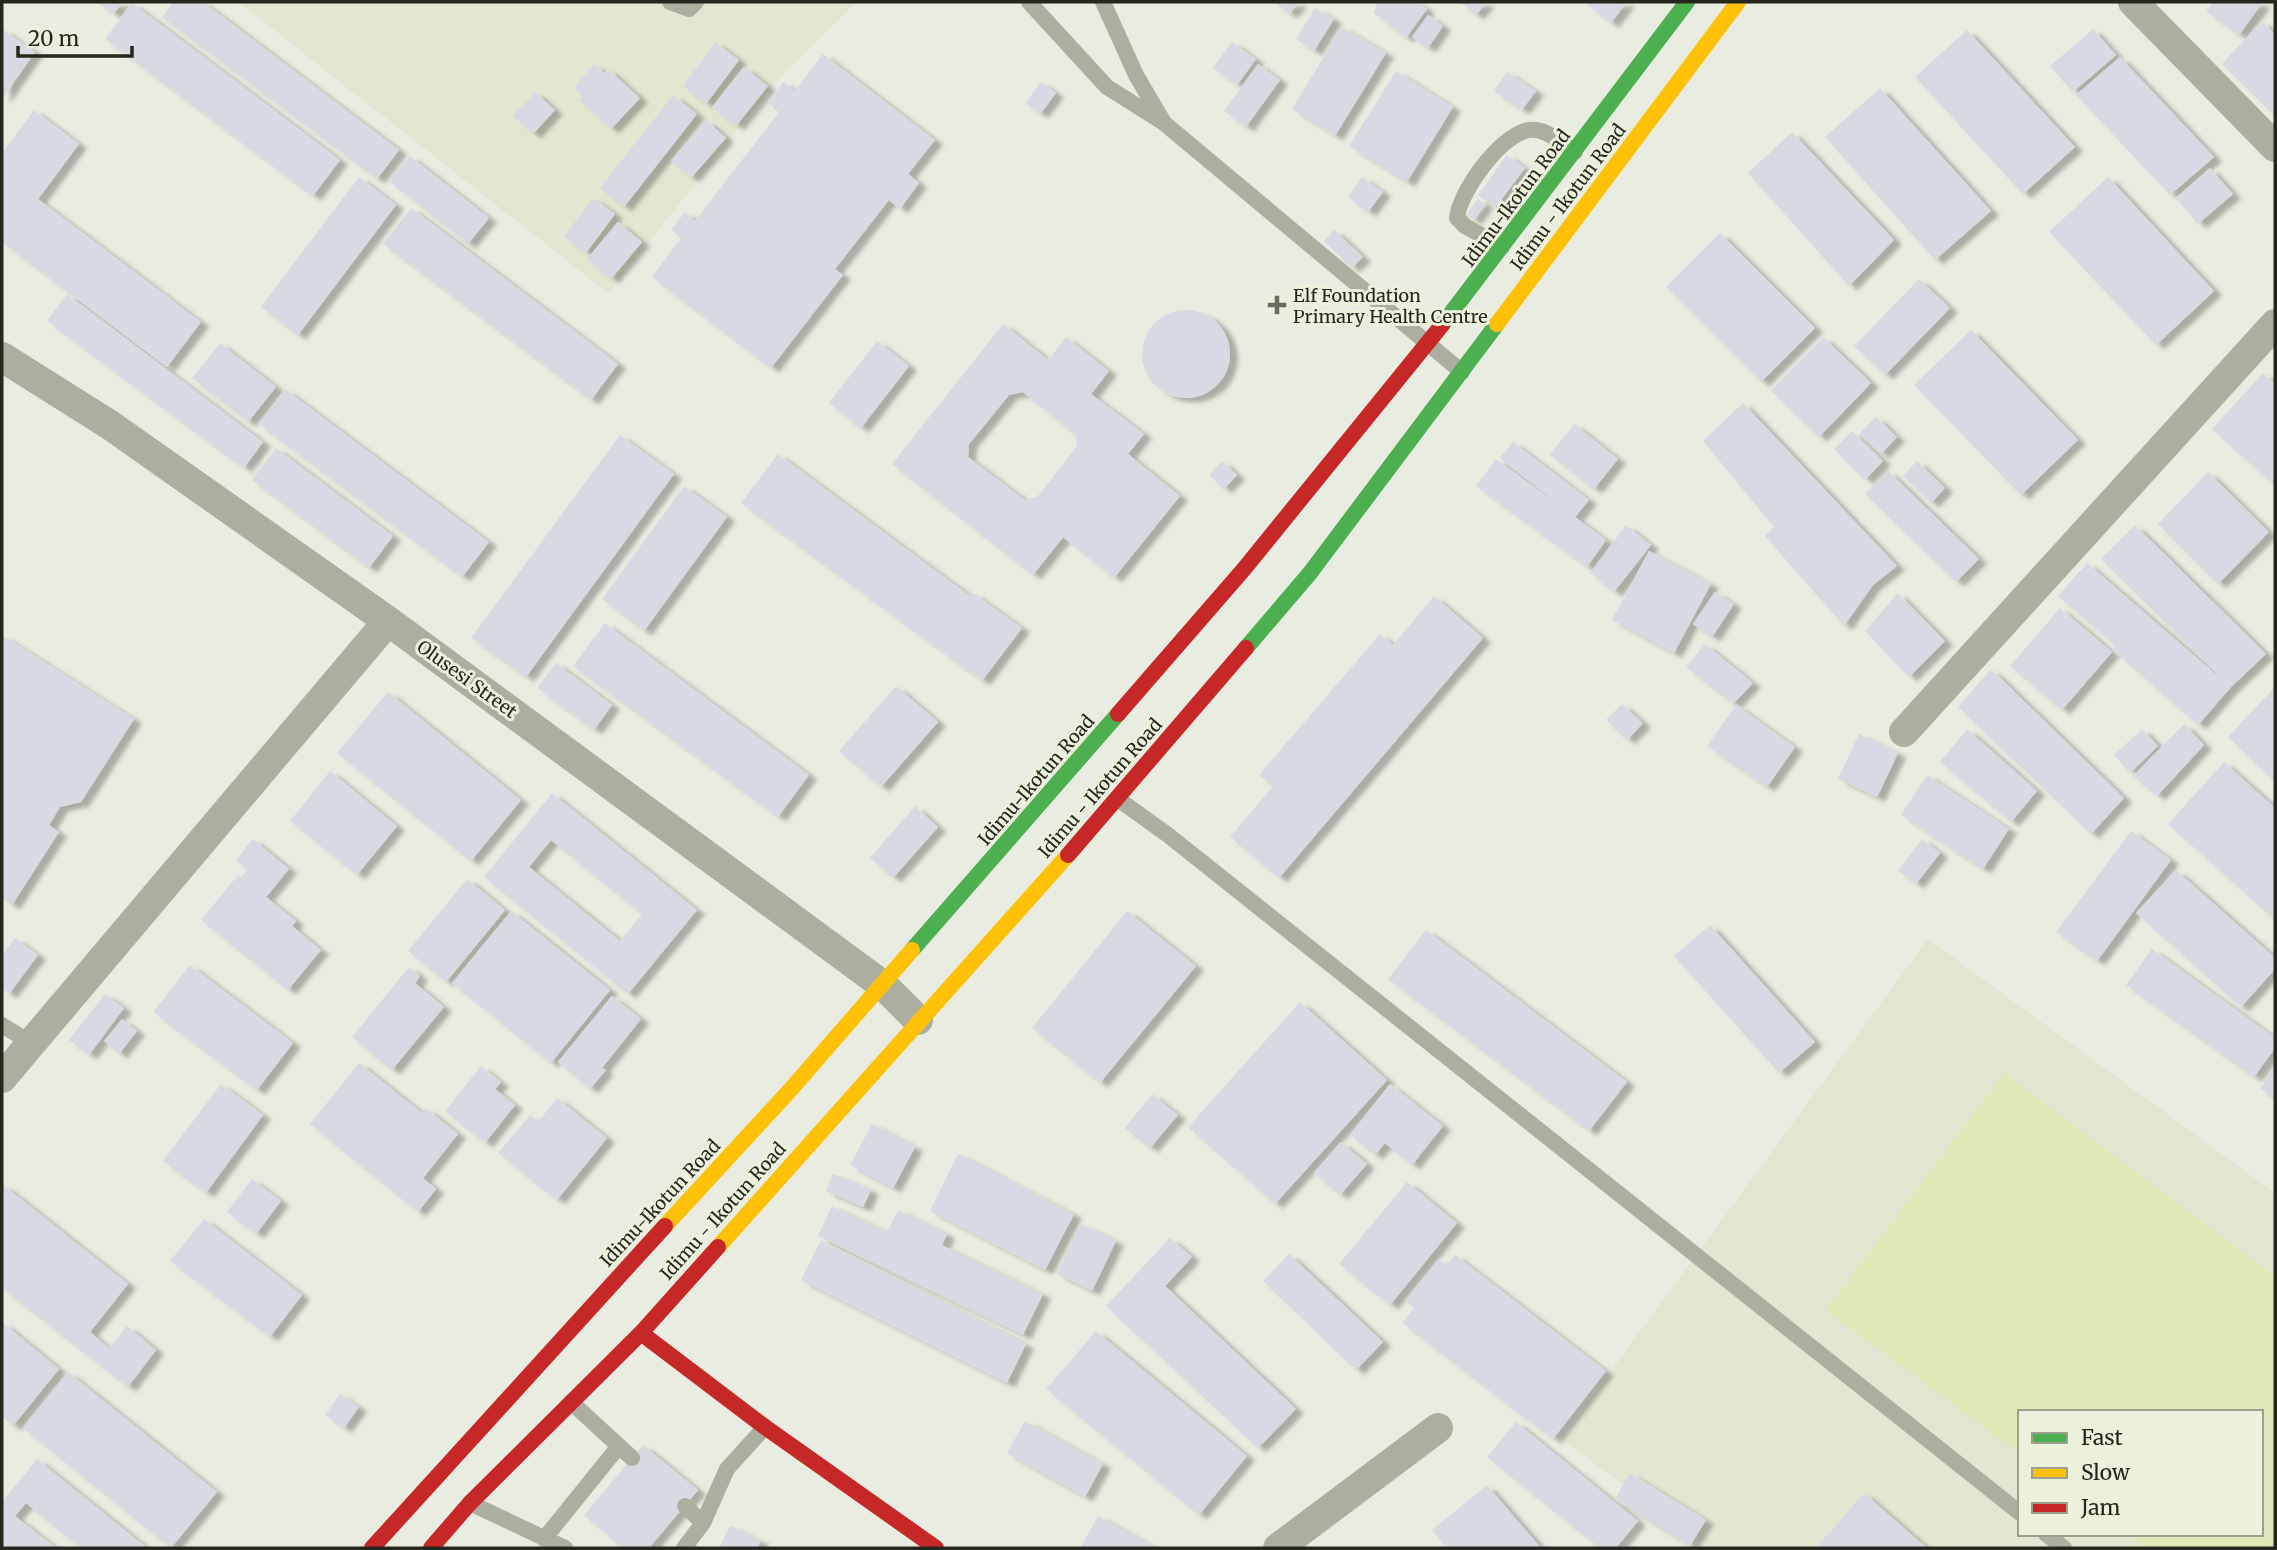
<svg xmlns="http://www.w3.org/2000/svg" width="2277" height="1550" font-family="Merriweather,serif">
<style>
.built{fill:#e3e7d2;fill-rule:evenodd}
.garden{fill:#e1e9b8}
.building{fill:#d8dae3;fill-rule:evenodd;filter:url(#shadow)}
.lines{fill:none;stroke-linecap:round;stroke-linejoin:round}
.lane{stroke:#acaf9f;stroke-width:16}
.street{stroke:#acaf9f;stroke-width:30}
.fast{stroke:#4caf50;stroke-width:16}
.slow{stroke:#ffc107;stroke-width:16}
.jam{stroke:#c62828;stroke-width:16}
.poi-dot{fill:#6a6c63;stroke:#ecf1db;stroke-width:2.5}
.labels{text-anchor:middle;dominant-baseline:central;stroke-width:6;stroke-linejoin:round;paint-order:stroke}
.street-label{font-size:18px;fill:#25271f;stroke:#ecf1db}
.poi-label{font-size:18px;fill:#25271f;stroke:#ecf1db;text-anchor:start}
</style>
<defs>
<filter id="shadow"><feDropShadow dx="8" dy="4.5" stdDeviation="2" flood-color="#0004"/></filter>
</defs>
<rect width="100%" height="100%" fill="#e9ece0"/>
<path class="built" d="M 238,2 L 857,2 L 781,76 L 608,293 Z
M 1928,939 L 2275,1193 L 2275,1548 L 1711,1548 L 1561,1439 ZM 2020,1412 L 2261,1412 L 2261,1534 L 2020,1534 Z"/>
<path class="garden" d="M 2004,1073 L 2275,1276 L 2275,1548 L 2144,1548 L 2126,1534 L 2261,1534 L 2261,1412 L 2020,1412 L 2020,1455 L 1826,1310 Z"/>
<path class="building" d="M 97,2 L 123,2 L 113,14 Z
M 173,2 L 203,2 L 399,150 L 377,179 L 162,17 Z
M 1273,2 L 1299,2 L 1290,14 Z
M 1377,2 L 1417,2 L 1427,9 L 1406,38 L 1374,13 Z
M 1462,2 L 1487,2 L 1476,15 L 1461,3 Z
M 1589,2 L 1627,2 L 1611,23 L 1587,5 Z
M 2213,2 L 2263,2 L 2239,35 L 2206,11 Z
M 132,3 L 340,160 L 313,196 L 105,39 Z
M 1315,8 L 1334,19 L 1314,51 L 1296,39 Z
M 1428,15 L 1443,26 L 1428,48 L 1412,37 Z
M 2262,21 L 2275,34 L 2275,116 L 2222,64 Z
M 1342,27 L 1386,53 L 1335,136 L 1292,109 Z
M 2,29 L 35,52 L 2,99 Z
M 2093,29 L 2116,55 L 2073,92 L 2050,66 Z
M 1967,30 L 2075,147 L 2023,194 L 1915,77 Z
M 715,42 L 739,60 L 706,104 L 683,86 Z
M 1232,42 L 1256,59 L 1237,85 L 1213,68 Z
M 823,54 L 935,140 L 908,174 L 919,183 L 900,209 L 889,200 L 835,269 L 843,275 L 771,368 L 652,277 L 681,238 L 671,230 L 685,212 L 695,221 L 779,112 L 768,103 L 783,82 L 795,91 Z
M 2120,57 L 2214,157 L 2170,195 L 2076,95 Z
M 594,64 L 604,73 L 608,69 L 640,98 L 611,129 L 579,100 L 583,96 L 574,87 Z
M 1258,64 L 1280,80 L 1246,127 L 1224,111 Z
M 744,67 L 768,86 L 736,126 L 712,107 Z
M 1396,71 L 1453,107 L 1407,182 L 1349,146 Z
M 1507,72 L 1536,91 L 1522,110 L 1494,91 Z
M 1041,82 L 1056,93 L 1040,114 L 1025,103 Z
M 1880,88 L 1991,211 L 1935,260 L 1825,137 Z
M 535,92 L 555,110 L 533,134 L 513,116 Z
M 673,95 L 697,114 L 624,207 L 600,188 Z
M 34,110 L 79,144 L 38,199 L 201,322 L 167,367 L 2,242 L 2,153 Z
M 706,120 L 726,138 L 691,178 L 671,161 Z
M 1792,132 L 1894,240 L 1849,286 L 1748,173 Z
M 1507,155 L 1525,168 L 1495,208 L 1478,195 Z
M 410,156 L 489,218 L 468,244 L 389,181 Z
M 2210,168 L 2233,194 L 2198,224 L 2176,198 Z
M 359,177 L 396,205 L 298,335 L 261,307 Z
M 1362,177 L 1383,192 L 1368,212 L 1348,197 Z
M 2108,177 L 2214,291 L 2156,345 L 2049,232 Z
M 593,198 L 615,214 L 586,253 L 564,236 Z
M 1478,199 L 1485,204 L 1474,220 L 1466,215 Z
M 411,208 L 618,364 L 591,400 L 383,244 Z
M 618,222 L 642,242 L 611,279 L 587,259 Z
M 1334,230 L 1363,257 L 1352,268 L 1324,241 Z
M 1720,233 L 1815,328 L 1761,382 L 1666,287 Z
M 1919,279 L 1950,308 L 1885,375 L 1854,346 Z
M 67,294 L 263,442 L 244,468 L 47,321 Z
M1142 354a44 44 0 1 1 88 0a44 44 0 1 1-88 0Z
M 1003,324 L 1048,360 L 1066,337 L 1109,371 L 1091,394 L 1144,434 L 1128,454 L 1180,496 L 1114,578 L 1063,537 L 1033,575 L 892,464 ZM 1023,392 L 1076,435 L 1077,446 L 1038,496 L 1025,500 L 968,457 L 969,444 L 1009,395 Z
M 1971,330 L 2078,440 L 2021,495 L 1914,385 Z
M 1823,337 L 1871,383 L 1819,437 L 1771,391 Z
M 877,341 L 909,366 L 861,428 L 829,403 Z
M 220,343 L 276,387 L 248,422 L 192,378 Z
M 2263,373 L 2275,384 L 2275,486 L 2212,429 Z
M 285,389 L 489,542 L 462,577 L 259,424 Z
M 1743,403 L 1897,566 L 1873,585 L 1844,626 L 1765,536 L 1774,527 L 1703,441 Z
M 1876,417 L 1897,437 L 1881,454 L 1860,433 Z
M 1574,424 L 1618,459 L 1594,489 L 1550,455 Z
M 1852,431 L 1883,461 L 1865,480 L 1834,449 Z
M 620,435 L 674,474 L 526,677 L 471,638 Z
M 1513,442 L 1589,500 L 1575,517 L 1606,540 L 1587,567 L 1476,486 L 1496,459 L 1566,510 L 1500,458 Z
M 276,448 L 393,536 L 369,568 L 252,480 Z
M 778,454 L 970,596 L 973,593 L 1022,628 L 982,681 L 741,503 Z
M 1222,461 L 1237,475 L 1224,489 L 1209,475 Z
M 1917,461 L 1945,488 L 1931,503 L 1903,476 Z
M 1888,471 L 1979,559 L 1956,582 L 1865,494 Z
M 2208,472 L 2269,532 L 2218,584 L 2158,524 Z
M 684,486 L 727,517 L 644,631 L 602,599 Z
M 1626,525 L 1651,545 L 1614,592 L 1590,573 Z
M 2135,525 L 2266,654 L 2231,687 L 2198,725 L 2112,649 L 2115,645 L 2058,596 L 2087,563 L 2227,684 L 2101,559 Z
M 1649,551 L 1711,584 L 1674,653 L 1612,620 Z
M 1715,592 L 1734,604 L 1712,637 L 1693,624 Z
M 1898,593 L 1945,641 L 1909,677 L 1865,631 Z
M 1434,596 L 1483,638 L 1279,878 L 1230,837 L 1273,786 L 1259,775 L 1380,634 L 1393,645 Z
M 2060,608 L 2112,652 L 2062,710 L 2010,666 Z
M 605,623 L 809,775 L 778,817 L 573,666 Z
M 2,635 L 134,719 L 81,802 L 60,807 L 49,825 L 59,832 L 12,905 L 2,898 Z
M 1705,644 L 1753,683 L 1733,704 L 1686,667 Z
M 556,663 L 612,705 L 594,730 L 537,688 Z
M 1991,669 L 2124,798 L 2091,834 L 1958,707 Z
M 896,686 L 938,722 L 881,787 L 839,751 Z
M 2275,687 L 2275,782 L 2228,737 Z
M 388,692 L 521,800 L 471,861 L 337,753 Z
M 1622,704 L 1643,723 L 1627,740 L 1606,720 Z
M 1736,705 L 1795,747 L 1767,787 L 1707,746 Z
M 2184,724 L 2204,745 L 2157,796 L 2133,776 Z
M 1967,729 L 2037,791 L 2011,822 L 1940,762 Z
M 2142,729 L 2158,746 L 2130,773 L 2114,755 Z
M 1859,734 L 1898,753 L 1877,797 L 1838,779 Z
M 2224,762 L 2275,808 L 2275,920 L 2168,824 Z
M 330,771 L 397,826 L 357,875 L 290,821 Z
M 1927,775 L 2009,829 L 1983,869 L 1901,815 Z
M 552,793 L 697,910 L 628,994 L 484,877 ZM 551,840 L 642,914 L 620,941 L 529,867 Z
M 915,806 L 938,827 L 893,878 L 870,858 Z
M 2131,831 L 2171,860 L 2097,961 L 2056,932 Z
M 253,839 L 289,869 L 266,897 L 296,921 L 292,926 L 321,950 L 288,990 L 201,920 L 238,875 L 241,877 L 247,870 L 236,860 Z
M 1922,839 L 1940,853 L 1916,884 L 1898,871 Z
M 2176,870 L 2275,958 L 2275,969 L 2241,1007 L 2136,913 Z
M 467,879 L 505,910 L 446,982 L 408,951 Z
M 511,911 L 610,990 L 551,1063 L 452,983 Z
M 1127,911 L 1196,966 L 1100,1083 L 1032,1028 Z
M 1710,925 L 1815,1042 L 1779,1073 L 1674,956 Z
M 1426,930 L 1627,1082 L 1589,1131 L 1388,979 Z
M 15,938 L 38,955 L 9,994 L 2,989 L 2,955 Z
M 2152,949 L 2275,1038 L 2275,1048 L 2254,1077 L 2126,985 Z
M 190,965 L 293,1043 L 257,1090 L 153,1012 Z
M 409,967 L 420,976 L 415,983 L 444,1007 L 392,1070 L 352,1037 Z
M 105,994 L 124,1008 L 89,1055 L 69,1040 Z
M 612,996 L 641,1019 L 602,1068 L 606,1070 L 590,1089 L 558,1062 Z
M 1300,1002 L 1387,1080 L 1275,1204 L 1188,1127 Z
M 122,1019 L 137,1031 L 119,1054 L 104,1041 Z
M 359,1063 L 422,1113 L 426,1108 L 458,1134 L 423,1178 L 436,1189 L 418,1212 L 310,1124 Z
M 2275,1065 L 2275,1098 L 2260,1089 Z
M 481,1066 L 501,1082 L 495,1089 L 515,1105 L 485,1143 L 445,1111 Z
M 221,1084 L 263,1115 L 206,1193 L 163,1161 Z
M 1390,1084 L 1443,1126 L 1412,1165 L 1385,1143 L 1375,1155 L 1350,1135 Z
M 1152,1094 L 1178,1115 L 1150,1148 L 1125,1128 Z
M 557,1098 L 607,1138 L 557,1200 L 498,1153 L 530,1115 L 538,1122 Z
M 872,1124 L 915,1147 L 893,1188 L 850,1165 Z
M 1341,1142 L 1367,1164 L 1340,1195 L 1314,1173 Z
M 958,1154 L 1074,1214 L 1045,1270 L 930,1211 Z
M 833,1174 L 871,1190 L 863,1207 L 826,1191 Z
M 252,1179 L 281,1201 L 256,1234 L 227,1212 Z
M 1407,1182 L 1457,1223 L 1390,1305 L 1339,1264 Z
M 2,1184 L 128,1284 L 90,1332 L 109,1348 L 127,1326 L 156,1350 L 128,1387 L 2,1288 Z
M 832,1206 L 887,1232 L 898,1210 L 947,1234 L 942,1245 L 1043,1294 L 1023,1335 L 818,1236 Z
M 204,1219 L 302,1295 L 270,1337 L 170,1261 Z
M 1081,1224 L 1116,1241 L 1092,1291 L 1057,1274 Z
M 1170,1238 L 1192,1257 L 1165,1286 L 1296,1409 L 1258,1448 L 1106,1306 Z
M 821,1240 L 1026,1344 L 1007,1383 L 801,1280 Z
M 1289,1254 L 1383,1342 L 1356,1370 L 1263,1281 Z
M 1455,1255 L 1606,1371 L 1553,1439 L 1402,1323 L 1414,1308 L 1405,1301 L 1439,1259 L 1447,1265 Z
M 2,1322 L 59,1369 L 13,1426 L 2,1416 Z
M 1096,1331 L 1247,1456 L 1199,1515 L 1046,1389 Z
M 68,1372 L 217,1492 L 171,1548 L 23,1428 Z
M 340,1394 L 359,1407 L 344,1428 L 325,1415 Z
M 1025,1421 L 1103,1464 L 1085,1497 L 1007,1453 Z
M 1516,1422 L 1638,1521 L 1616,1548 L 1600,1548 L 1487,1457 Z
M 643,1445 L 698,1490 L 649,1548 L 623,1548 L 584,1515 Z
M 37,1459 L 147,1548 L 81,1548 L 26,1503 L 15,1516 L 56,1548 L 2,1548 L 2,1502 Z
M 1630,1473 L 1706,1520 L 1690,1546 L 1615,1499 Z
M 1487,1485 L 1541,1548 L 1447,1548 L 1432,1530 Z
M 1864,1493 L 1927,1548 L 1816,1548 Z
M 1098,1516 L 1156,1548 L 1080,1548 Z
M 730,1526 L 761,1541 L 757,1548 L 719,1548 Z"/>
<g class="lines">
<path class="lane" d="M 670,2 L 689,9 L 696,2
M 1029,2 L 1107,87 L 1164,123 L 1462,372
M 1103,2 L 1136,75 L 1163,121
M 1502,247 L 1465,226 L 1457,218 C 1459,192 1506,125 1536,130 C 1550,132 1563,144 1575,152
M 1118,799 L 1168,835 L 2020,1513
M 2,1025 L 31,1043
M 571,1402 L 632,1458
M 470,1503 L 565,1548
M 685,1506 L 703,1523
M 2046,1534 L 2064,1548
M 544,1539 L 619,1446
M 684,1548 L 703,1523 L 727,1469 L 765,1427"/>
<path class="street" d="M 2133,2 L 2275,147
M 2,357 L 110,425 L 388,621 L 884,986 L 918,1020
M 1904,732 L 2275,324
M 2,1078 L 388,621
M 1278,1548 L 1438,1428"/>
<path class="fast" d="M 1442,325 L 1687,2
M 1246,648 L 1310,573 L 1497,324
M 912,950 L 1118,714"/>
<path class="slow" d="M 1497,324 L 1738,2
M 665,1226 L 792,1088 L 912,950
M 718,1247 L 1068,855"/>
<path class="jam" d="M 1118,714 L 1244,569 L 1442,325
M 1068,855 L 1246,648
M 641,1333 L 765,1427 L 936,1548
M 372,1548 L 665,1226
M 431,1548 L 470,1503 L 641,1333 L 718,1247"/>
</g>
<path class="poi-dot" d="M1273.5 294.5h7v7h7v7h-7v7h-7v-7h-7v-7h7z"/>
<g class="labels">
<g class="street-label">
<text transform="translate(1568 197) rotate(-53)">Idimu - Ikotun Road</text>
<text transform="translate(1516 198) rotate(-53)">Idimu-Ikotun Road</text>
<text transform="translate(467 679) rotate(36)">Olusesi Street</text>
<text transform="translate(1036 780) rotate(-49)">Idimu-Ikotun Road</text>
<text transform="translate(1100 788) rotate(-49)">Idimu - Ikotun Road</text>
<text transform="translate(660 1203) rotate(-47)">Idimu-Ikotun Road</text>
<text transform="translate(723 1211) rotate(-48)">Idimu - Ikotun Road</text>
</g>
<g class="poi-label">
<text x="1293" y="295">Elf Foundation<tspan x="1293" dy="21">Primary Health Centre</tspan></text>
</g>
</g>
<rect width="2277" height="1550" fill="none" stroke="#25271f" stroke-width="7"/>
<rect x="2018" y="1410" width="245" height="126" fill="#ecf1db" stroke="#9ca090" stroke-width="2"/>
<rect x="2032" y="1433" width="35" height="10" fill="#4caf50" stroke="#9ca090" stroke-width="2"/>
<text x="2081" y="1445" font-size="21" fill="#25271f">Fast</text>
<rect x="2032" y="1468" width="35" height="10" fill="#ffc107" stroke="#9ca090" stroke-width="2"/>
<text x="2081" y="1480" font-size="21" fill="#25271f">Slow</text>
<rect x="2032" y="1503" width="35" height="10" fill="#c62828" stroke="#9ca090" stroke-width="2"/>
<text x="2081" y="1515" font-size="21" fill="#25271f">Jam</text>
<path d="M18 46v10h114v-10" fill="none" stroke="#25271f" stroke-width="3.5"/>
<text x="28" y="46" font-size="21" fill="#25271f" stroke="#ecf1db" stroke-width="5" paint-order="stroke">20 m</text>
</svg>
